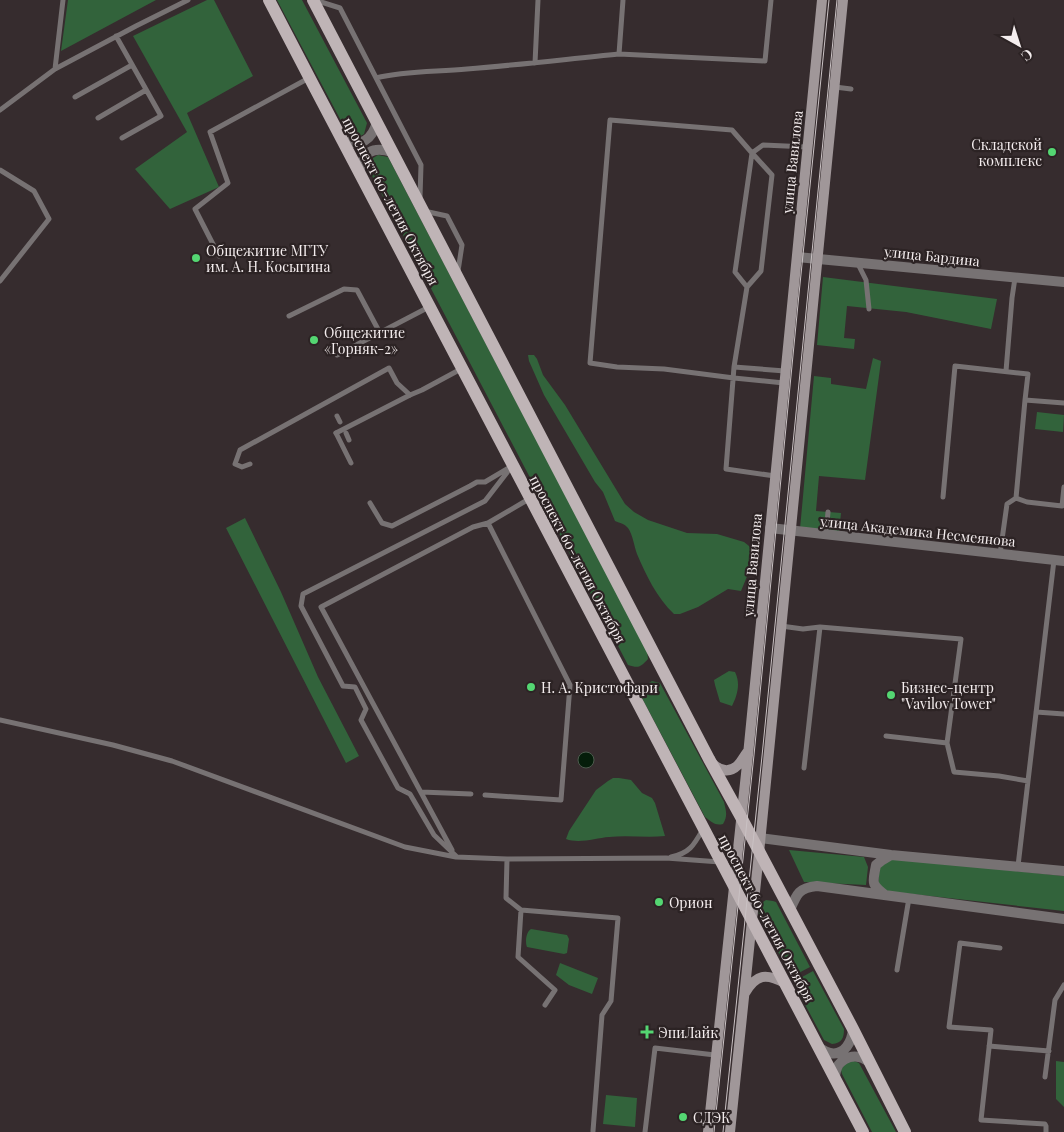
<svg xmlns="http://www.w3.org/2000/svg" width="1064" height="1132" font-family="'Playfair Display',serif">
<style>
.green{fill:#32633b}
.water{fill:#051d0a;stroke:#4d5b4e}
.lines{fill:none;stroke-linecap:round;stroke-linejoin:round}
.service{stroke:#777273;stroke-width:5}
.minor{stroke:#777273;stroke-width:10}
.tertiary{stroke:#777273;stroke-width:10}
.secondary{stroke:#a09799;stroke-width:10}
.primary{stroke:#bfb4b6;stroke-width:12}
.tram{stroke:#cac2c4;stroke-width:1}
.service-bridge{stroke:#777273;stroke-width:5}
.poi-dot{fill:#54d672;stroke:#2c2324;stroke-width:2}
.labels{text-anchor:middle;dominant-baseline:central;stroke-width:4.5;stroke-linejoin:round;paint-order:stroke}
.poi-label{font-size:14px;fill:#f4edee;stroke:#2c2324;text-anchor:start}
.street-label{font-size:14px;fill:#f4edee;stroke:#2c2324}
</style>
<rect width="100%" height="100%" fill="#362c2e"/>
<path class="green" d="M 68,0 L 156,0 L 61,51 Z
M 207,0 L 214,0 L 253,76 L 187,113 L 219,187 L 170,209 L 135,169 L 187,132 L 133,36 Z
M 277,0 L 302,0 L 367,123 L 364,134 C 358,138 355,138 348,134 Z
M 378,155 L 388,157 L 647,651 L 648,659 C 640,668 638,668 628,665 L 368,168 L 373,158 Z
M 823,277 L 997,299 L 991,329 L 906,312 L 847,306 L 844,338 L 855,339 L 854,349 L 817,345 Z
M 528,355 L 534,355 L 537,359 L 543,375 L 565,405 L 625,504 L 634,512 L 648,520 L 687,533 L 717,534 L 744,542 L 749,546 L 751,551 L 748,574 L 741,591 L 728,589 L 698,607 L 680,614 L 674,614 C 657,598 646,575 637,554 C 634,546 633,535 628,528 C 625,524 620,523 615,521 L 603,492 L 595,482 L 544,395 L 529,361 Z
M 873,358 L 881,361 L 865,480 L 819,476 L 816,511 L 841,513 L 839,533 L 800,529 L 814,376 L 831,378 L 831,384 L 866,389 Z
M 1037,412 L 1064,415 L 1063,432 L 1035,429 Z
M 245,518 L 281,592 L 318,677 L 359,756 L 346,763 L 226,528 Z
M 729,671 L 735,672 C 741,684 737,696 732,706 L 720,702 L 715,685 L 714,680 Z
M 652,681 L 660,683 L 724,802 C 726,811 728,816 723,824 C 715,826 712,822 705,817 L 642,698 C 642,689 644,686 652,681 Z
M 613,778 L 619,778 L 631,780 L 642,793 L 652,798 L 655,803 L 665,836 C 647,838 628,835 609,837 C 596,838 579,844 566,839 L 569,831 L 596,790 L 608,781 Z
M 789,850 L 864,857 L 868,867 L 866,885 L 804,882 Z
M 892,858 L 1064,876 L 1064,911 L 885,891 L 878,885 L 880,864 Z
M 766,900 L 773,901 L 776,902 L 810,967 L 791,977 L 759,915 C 758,908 760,904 766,900 Z
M 531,929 L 567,935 L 569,939 L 567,953 L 564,954 L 527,947 C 525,942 526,932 531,929 Z
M 560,963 L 598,978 L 592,994 L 569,985 L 556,975 Z
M 813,971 L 844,1029 C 844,1038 842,1043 832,1044 L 824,1040 L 793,982 Z
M 847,1061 L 854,1061 L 859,1063 L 896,1132 L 872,1132 L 842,1074 L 841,1070 Z
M 1056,1061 L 1064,1062 L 1064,1107 L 1056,1099 Z
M 606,1095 L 637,1098 L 635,1127 L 603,1124 Z"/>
<path class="water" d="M578 760a8 8 0 1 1 16 0a8 8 0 1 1-16 0Z"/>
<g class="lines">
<path class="service" d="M 315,0 L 340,8 L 421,165 L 420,197
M 623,0 L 619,54 L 765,61 L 771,0
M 116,36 L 161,116 L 122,138
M 535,63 L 538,0
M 55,69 L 63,0
M 376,78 C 405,71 436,72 467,69 C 517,65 568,59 619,54
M 835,87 L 851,89
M 75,97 L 132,65
M 0,110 L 55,69 L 136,26 L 188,0
M 98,118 L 146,90
M 0,170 L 34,191 L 49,219 L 0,281
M 424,211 L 447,216 L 462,245 L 458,271
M 219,256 L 195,209 L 228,183 L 210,132 L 309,78
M 857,262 L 866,280 L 869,309
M 747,287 L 735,272 L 752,153 L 772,175 L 761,271 L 747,287 L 734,367 L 726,469 L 775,476
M 289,316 L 344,289 L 357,290 L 380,333
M 337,355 L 429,307
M 734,367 L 785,371
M 1006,371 L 1012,298 L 1015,278
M 784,383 L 734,378 L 664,369 L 617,367 L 590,363 L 610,120 L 732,130 L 752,153 L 763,145 L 808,147
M 1064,403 L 1025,400 L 1016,498 L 1027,502 L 1062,506 L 1064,487
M 337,416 L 340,422
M 336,433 L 351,463
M 346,433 L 349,440
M 250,464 L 242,467 L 235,464 L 240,450 L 389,368 L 397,383 L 410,395 L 422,390 L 461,369
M 943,497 L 955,366 L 1028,374 L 1025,400
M 370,503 L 382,523 L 392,526 L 470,486 L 477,482 L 485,482 L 512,466 L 485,501 L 303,594 L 301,606 L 343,686 L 355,687 L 366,709 L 361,720 L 398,788 L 410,794 L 434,835 L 456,856
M 826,534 L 828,512
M 1000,554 L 1007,504 L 1016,498
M 781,626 L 803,629 L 820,627 L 804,768
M 820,627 L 961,639 L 947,743 L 886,736
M 1036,712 L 1064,714
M 0,720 L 113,745 L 172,761 L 405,847 L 456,857 L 507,859 L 666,858 L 720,862
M 947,743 L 954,772 L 999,776 L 1028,781
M 421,792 L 471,794
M 485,795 L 561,800 L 570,685 L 488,523 L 529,499
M 452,850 L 321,607 L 473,527 L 488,523
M 671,857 C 690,853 694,845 703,829
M 507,859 L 506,898 L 521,910 L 618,918 L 611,1001 L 602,1015 L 593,1131
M 1018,866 L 1054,560
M 521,910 L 518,957 L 555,990 L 545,1005
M 1000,948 L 960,943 L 949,1027 L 991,1030 L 981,1120 L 1045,1124 L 1046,1126 L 1046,1132
M 897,970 L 909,898
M 989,1046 L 1049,1051
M 1045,1077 L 1055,1000 L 1064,985
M 645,1132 L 655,1048 L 715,1055"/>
<path class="minor" d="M 343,141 C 361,147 372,140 377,122
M 359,172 C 363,152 372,146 392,152
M 797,257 L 1064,282
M 770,528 L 1064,561
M 818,1047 C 822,1049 825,1052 830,1053 C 845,1056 852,1041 853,1029
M 835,1079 C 835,1077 835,1074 836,1071 C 838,1061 849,1055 859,1057 C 863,1058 866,1060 870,1062"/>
<path class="tertiary" d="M 760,838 L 891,855 L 1064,871
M 885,895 C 870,883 873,883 876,865 L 881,861 L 891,855
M 790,910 C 797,893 799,888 817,886 L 1064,919"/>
<path class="secondary" d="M 712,763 C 720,771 729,774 738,765 C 742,761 744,756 748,751
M 745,993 C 756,974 766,973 785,983
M 708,1132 L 748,755 L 822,0
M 730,1132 L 759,853 L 843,0"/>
<path class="primary" d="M 269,0 C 466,378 665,755 863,1132
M 313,0 L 709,759 L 741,817 L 853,1029 L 905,1132"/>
<path class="tram" d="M 714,1132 L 754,755 L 799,294 L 829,0
M 723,1132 L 762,756 L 837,0"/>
<path class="service-bridge" d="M 336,433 L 410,395"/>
</g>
<g class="poi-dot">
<circle cx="1052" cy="152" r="5"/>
<circle cx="196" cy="258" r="5"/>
<circle cx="314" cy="340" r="5"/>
<circle cx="531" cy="687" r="5"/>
<circle cx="891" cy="695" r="5"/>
<circle cx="659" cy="902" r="5"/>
<path d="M644.5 1024.5h5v5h5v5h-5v5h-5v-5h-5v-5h5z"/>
<circle cx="683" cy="1117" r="5"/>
</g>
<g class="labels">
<g class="poi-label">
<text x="1042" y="144" text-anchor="end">Складской<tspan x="1042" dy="16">комплекс</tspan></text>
<text x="206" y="250">Общежитие МГТУ<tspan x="206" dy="16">им. А. Н. Косыгина</tspan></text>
<text x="324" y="332">Общежитие<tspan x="324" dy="16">«Горняк-2»</tspan></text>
<text x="541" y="687">Н. А. Кристофари</text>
<text x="901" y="687">Бизнес-центр<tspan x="901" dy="16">"Vavilov Tower"</tspan></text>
<text x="669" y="902">Орион</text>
<text x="658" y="1032">ЭпиЛайк</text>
<text x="693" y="1117">СДЭК</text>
</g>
<g class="street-label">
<text transform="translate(792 162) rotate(-84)">улица Вавилова</text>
<text transform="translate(391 201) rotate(62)">проспект 60-летия Октября</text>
<text transform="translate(932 256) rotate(6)">улица Бардина</text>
<text transform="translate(918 531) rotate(6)">улица Академика Несмеянова</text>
<text transform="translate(578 559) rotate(62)">проспект 60-летия Октября</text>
<text transform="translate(752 565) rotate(-85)">улица Вавилова</text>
<text transform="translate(767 918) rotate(62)">проспект 60-летия Октября</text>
</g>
</g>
<g transform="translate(1019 45) rotate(141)" stroke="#2c2324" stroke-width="4" paint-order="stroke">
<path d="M0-4L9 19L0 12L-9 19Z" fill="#f4edee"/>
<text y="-8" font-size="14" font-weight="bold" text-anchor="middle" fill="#f4edee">С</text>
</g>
</svg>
